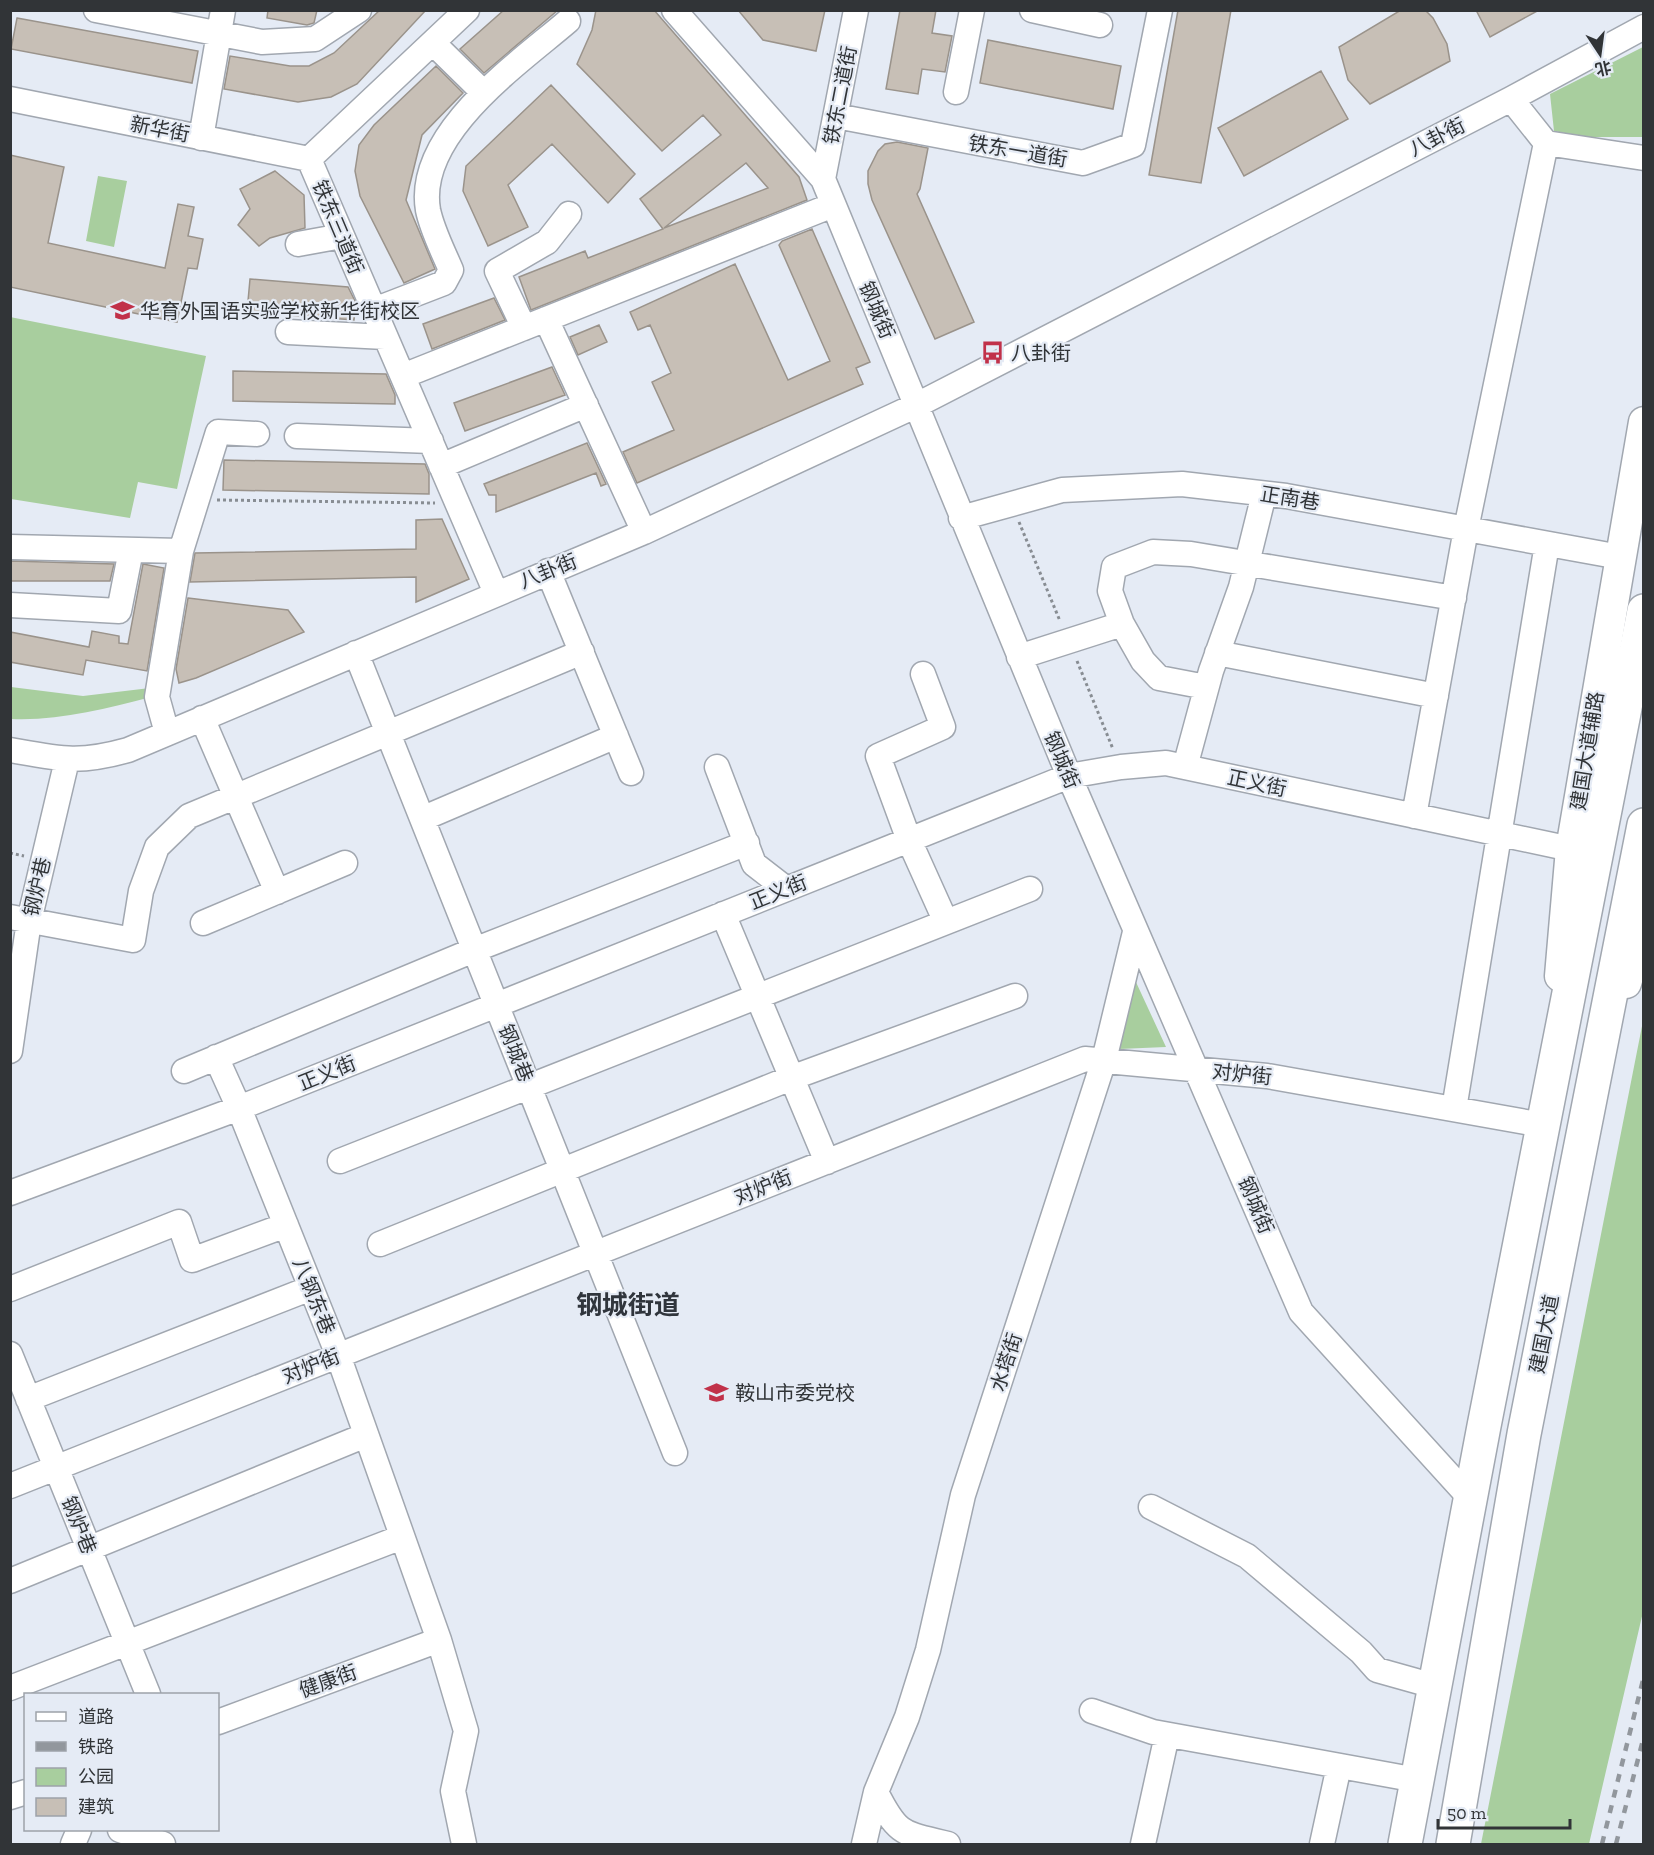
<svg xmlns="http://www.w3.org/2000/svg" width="1654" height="1855" font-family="'Zilla Slab','Noto Sans SC',serif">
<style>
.green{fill:#a8ce9e}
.building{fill:#c7bfb6;stroke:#9a938b;stroke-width:1.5;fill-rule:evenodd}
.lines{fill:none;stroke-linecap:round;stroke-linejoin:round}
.minor-casing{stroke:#a1a7b0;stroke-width:27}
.major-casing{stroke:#a1a7b0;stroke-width:33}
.highway-casing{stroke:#a1a7b0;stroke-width:36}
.path{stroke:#888d93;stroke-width:3;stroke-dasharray:3 3;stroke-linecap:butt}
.minor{stroke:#fff;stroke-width:24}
.major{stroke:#fff;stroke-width:30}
.highway{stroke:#fff;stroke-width:33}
.rail{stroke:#92979d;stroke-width:4.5;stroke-dasharray:8 8;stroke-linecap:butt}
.labels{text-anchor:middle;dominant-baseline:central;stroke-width:4.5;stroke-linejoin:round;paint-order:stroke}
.street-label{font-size:20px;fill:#313437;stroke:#e5ebf5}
.poi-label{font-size:20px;fill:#313437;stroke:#e5ebf5;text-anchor:start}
.district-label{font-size:26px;font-weight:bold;fill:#30353c;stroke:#e5ebf5}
</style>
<rect width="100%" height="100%" fill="#e5ebf5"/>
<path class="green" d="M 1643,47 L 1643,137 L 1586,137 L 1554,131 L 1550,94 Z
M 98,176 L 127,181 L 114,247 L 86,241 Z
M 10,317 L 206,356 L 177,489 L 138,482 L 130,518 L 11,499 Z
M 11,687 L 83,696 L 150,688 L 151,697 C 104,709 59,721 11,719 Z
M 1135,980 L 1166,1047 L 1119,1049 Z
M 1643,1021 L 1643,1612 L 1589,1844 L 1481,1844 Z"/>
<path class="building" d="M 268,10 L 317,10 L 314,23 L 307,25 L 267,18 Z
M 380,10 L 426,10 L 357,84 L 331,97 L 298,102 L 224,89 L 230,56 L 290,66 L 309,66 L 334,53 Z
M 504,10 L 558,10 L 484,73 L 460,49 Z
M 596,10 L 654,10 L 799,177 L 807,200 L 531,310 L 519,277 L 585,251 L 588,258 L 663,229 L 640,199 L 721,135 L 703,115 L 662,151 L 577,64 L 592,30 ZM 746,163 L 768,188 L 664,228 Z
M 738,10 L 825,10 L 816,51 L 763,40 Z
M 900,10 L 936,10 L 932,33 L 952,36 L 945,72 L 922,69 L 918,94 L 886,89 Z
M 1178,10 L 1231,10 L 1201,183 L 1149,175 Z
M 1401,10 L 1425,10 L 1433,18 L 1447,44 L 1450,61 L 1370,104 L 1348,80 L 1339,47 Z
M 1476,10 L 1539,10 L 1490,37 Z
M 17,18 L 198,51 L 192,83 L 11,49 Z
M 988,40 L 1121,66 L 1113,109 L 980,83 Z
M 436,66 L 463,93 L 422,135 L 406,200 L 435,269 L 404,283 L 360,196 L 355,171 L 359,145 L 374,125 Z
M 1321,71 L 1348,119 L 1244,176 L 1218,128 Z
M 551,85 L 635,174 L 608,203 L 552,144 L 508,185 L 528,227 L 488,246 L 463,191 L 466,166 Z
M 897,142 L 928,148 L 920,189 L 917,194 L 974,322 L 935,339 L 872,200 L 868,184 L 868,171 L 878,151 L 885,144 Z
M 10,155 L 64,167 L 48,243 L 165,268 L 178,204 L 194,207 L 188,236 L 203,239 L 197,269 L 188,268 L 177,322 L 10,287 Z
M 275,171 L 304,195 L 305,228 L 270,238 L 259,246 L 238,225 L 250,209 L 240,189 Z
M 812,229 L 870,362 L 856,368 L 863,384 L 637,483 L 623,452 L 674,430 L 652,382 L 671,373 L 650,325 L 638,330 L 630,312 L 735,264 L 788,380 L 830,361 L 779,245 L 782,241 Z
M 250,279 L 348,287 L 356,303 L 354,320 L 247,312 Z
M 494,298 L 505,320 L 432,349 L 423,324 Z
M 599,325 L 607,342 L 578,355 L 570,337 Z
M 552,367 L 565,395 L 465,431 L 454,403 Z
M 233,371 L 386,374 L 395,395 L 395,404 L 233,401 Z
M 587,443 L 606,484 L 601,486 L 596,473 L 496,512 L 496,495 L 489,495 L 484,484 Z
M 224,460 L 425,464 L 429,474 L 429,494 L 223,490 Z
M 442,519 L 469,579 L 416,602 L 416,577 L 190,582 L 195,553 L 416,549 L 416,520 Z
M 10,561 L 114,564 L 110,581 L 10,581 Z
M 143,564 L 164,568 L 147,671 L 86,660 L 83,675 L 10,662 L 10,632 L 89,647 L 92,631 L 119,636 L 119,643 L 128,644 Z
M 188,598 L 288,610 L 304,632 L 196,678 L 179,683 L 176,669 Z"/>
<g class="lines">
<defs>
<path id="minor" d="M 96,10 L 262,42 L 315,39 L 359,10
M 674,10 L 823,179 L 1069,776 L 1301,1312 L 1470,1498
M 1032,10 L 1100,25
M 433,43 L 484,93
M 956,92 L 972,10
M 10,99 L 309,159
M 1511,99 L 1546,143 L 1644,158
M 836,116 L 1083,163 L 1133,145 L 1160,10
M 201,138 L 223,10
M 309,159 L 496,593
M 309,159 L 467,10
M 823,179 L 856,10
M 298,244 L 342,236
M 374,310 L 444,283 L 451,270 C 443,251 432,230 428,210 C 415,134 518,64 568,21
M 546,319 L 644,532
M 524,328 L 497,271 L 547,242 L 569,214
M 288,332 L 385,337
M 403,376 L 833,205
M 297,436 L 431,441
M 441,466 L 586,405
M 961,518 L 1062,490 L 1182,484 L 1286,496 L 1620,557
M 10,547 L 181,551
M 548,571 L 631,773
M 10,605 L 119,611 L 131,550
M 356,653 L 675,1453
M 1217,653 L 1436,696
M 1019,657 L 1122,624
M 923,674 L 943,727 L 878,756 L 909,840 L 945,920
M 1206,687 L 1159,678 L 1143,661 L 1122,624 L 1110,591 L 1114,567 L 1153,552 L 1191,554 L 1454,598
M 202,718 L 277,892
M 167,733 L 157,697 L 181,551 L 218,432 L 257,434
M 10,750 C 60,759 78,764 128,750 L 644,532 L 917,405 L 1511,99 L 1644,27
M 717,767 L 754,864 L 785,888
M 1185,767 L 1211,671 L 1241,587 L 1264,494
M 1414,816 L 1466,529 L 1546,143
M 424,818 L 616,736
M 723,914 L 827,1162
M 10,917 L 133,940 L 141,891 L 157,847 L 189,816 L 582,652
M 203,923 L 345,863
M 10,1051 L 29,921 L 67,760
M 216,1057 L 239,1108 L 338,1355 L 439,1640 L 466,1731 L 453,1791 L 464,1844
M 184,1071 L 474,950 L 747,843
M 1454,1109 L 1547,544
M 340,1161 L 1030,889
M 10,1193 L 239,1108 L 1069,776 L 1121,767 L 1166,763 L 1571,849
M 380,1244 L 791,1078 L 1015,996
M 10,1289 L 179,1222 L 192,1260 L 286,1225
M 10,1354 L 148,1694
M 28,1399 L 311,1288
M 10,1486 L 1085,1059 L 1267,1076 L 1543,1125
M 1151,1507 L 1247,1556 L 1361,1652 L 1377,1670 L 1434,1686
M 10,1581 L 366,1435
M 10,1688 L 402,1537
M 1092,1711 L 1153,1732 L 1417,1780
M 218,1722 L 439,1640
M 876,1792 C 898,1836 903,1833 948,1844
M 10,1797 L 26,1792
M 120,1830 L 163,1844
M 73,1844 L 79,1830
M 864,1844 L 876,1792 L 907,1717 L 928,1650 L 963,1495 L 1104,1060 L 1135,932
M 1143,1844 L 1167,1735
M 1322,1844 L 1339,1766"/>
<path id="major" d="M 1560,976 L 1571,849 L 1644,422
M 1626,983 L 1644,924"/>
<path id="highway" d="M 1405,1844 L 1484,1426 L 1644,611
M 1453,1844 L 1524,1434 L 1644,825"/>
</defs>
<use href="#minor" class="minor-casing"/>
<use href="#major" class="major-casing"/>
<use href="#highway" class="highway-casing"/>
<path class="path" d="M 217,500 L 435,503
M 1019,522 L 1060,621
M 1077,661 L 1113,749
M 10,853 L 24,856"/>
<use href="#minor" class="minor"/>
<use href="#major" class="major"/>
<use href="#highway" class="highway"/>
<path class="rail" d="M 1602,1844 L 1644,1676
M 1616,1844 L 1644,1736"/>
</g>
<defs>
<symbol id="school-bare" viewBox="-9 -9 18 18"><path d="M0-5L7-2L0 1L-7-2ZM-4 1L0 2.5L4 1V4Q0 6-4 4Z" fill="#c13149" stroke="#e5ebf5" stroke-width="2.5" paint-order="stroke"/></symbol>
<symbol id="bus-bare" viewBox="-9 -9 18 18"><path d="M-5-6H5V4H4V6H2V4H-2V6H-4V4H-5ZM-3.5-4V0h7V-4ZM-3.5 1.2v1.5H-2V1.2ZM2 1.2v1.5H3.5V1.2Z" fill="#c13149" stroke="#e5ebf5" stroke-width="2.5" paint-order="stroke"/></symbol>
</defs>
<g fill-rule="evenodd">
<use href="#school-bare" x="106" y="294" width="33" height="33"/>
<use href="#bus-bare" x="976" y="336" width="33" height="33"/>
<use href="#school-bare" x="700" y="1376" width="33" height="33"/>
</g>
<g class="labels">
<g class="street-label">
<text transform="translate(840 95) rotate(-79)">铁东二道街</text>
<text transform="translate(160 129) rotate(11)">新华街</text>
<text transform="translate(1437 137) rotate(-27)">八卦街</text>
<text transform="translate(1018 151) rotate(10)">铁东一道街</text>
<text transform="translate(338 227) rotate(67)">铁东三道街</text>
<text transform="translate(877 310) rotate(67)">钢城街</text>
<text transform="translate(1290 498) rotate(9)">正南巷</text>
<text transform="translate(548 571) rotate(-22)">八卦街</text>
<text transform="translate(1587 751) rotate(-81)">建国大道辅路</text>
<text transform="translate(1062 760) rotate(67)">钢城街</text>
<text transform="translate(1257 783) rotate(12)">正义街</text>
<text transform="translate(37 887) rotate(-77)">钢炉巷</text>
<text transform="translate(778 892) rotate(-22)">正义街</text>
<text transform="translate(516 1053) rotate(68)">钢城巷</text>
<text transform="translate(327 1073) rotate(-22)">正义街</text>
<text transform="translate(1242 1074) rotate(6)">对炉街</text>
<text transform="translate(763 1187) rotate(-22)">对炉街</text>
<text transform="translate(1256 1205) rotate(67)">钢城街</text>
<text transform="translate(314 1296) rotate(68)">八钢东巷</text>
<text transform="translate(1544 1334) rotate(-79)">建国大道</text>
<text transform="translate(1006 1362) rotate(-72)">水塔街</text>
<text transform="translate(311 1366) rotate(-22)">对炉街</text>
<text transform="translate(79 1525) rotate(68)">钢炉巷</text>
<text transform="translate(328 1681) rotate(-20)">健康街</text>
</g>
<g class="poi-label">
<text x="140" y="311">华育外国语实验学校新华街校区</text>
<text x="1011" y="353">八卦街</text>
<text x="735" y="1393">鞍山市委党校</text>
</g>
<g class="district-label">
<text x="628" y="1305">钢城街道</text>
</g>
</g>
<rect width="1654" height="1855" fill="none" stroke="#313437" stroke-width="24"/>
<rect x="24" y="1693" width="195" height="138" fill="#e5ebf5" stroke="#9da2a9" stroke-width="1.5"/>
<rect x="36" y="1712" width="30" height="9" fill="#ffffff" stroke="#9da2a9" stroke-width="1.5"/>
<text x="78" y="1723" font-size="18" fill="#313437">道路</text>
<rect x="36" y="1742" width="30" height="9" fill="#92979d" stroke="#9da2a9" stroke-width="1.5"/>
<text x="78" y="1753" font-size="18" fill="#313437">铁路</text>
<rect x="36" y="1768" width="30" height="18" fill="#a8ce9e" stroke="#9da2a9" stroke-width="1.5"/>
<text x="78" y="1783" font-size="18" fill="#313437">公园</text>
<rect x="36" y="1798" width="30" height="18" fill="#c7bfb6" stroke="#9da2a9" stroke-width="1.5"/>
<text x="78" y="1813" font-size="18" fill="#313437">建筑</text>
<g transform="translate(1600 54) rotate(167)" stroke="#e5ebf5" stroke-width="4.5" paint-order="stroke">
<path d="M0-4.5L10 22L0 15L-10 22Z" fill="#313437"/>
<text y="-9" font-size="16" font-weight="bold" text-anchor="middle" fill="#313437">北</text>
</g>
<path d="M1438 1819v9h132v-9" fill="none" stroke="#313437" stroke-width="3"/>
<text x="1447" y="1819" font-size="18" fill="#313437" stroke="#e5ebf5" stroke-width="4.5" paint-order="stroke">50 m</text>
</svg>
